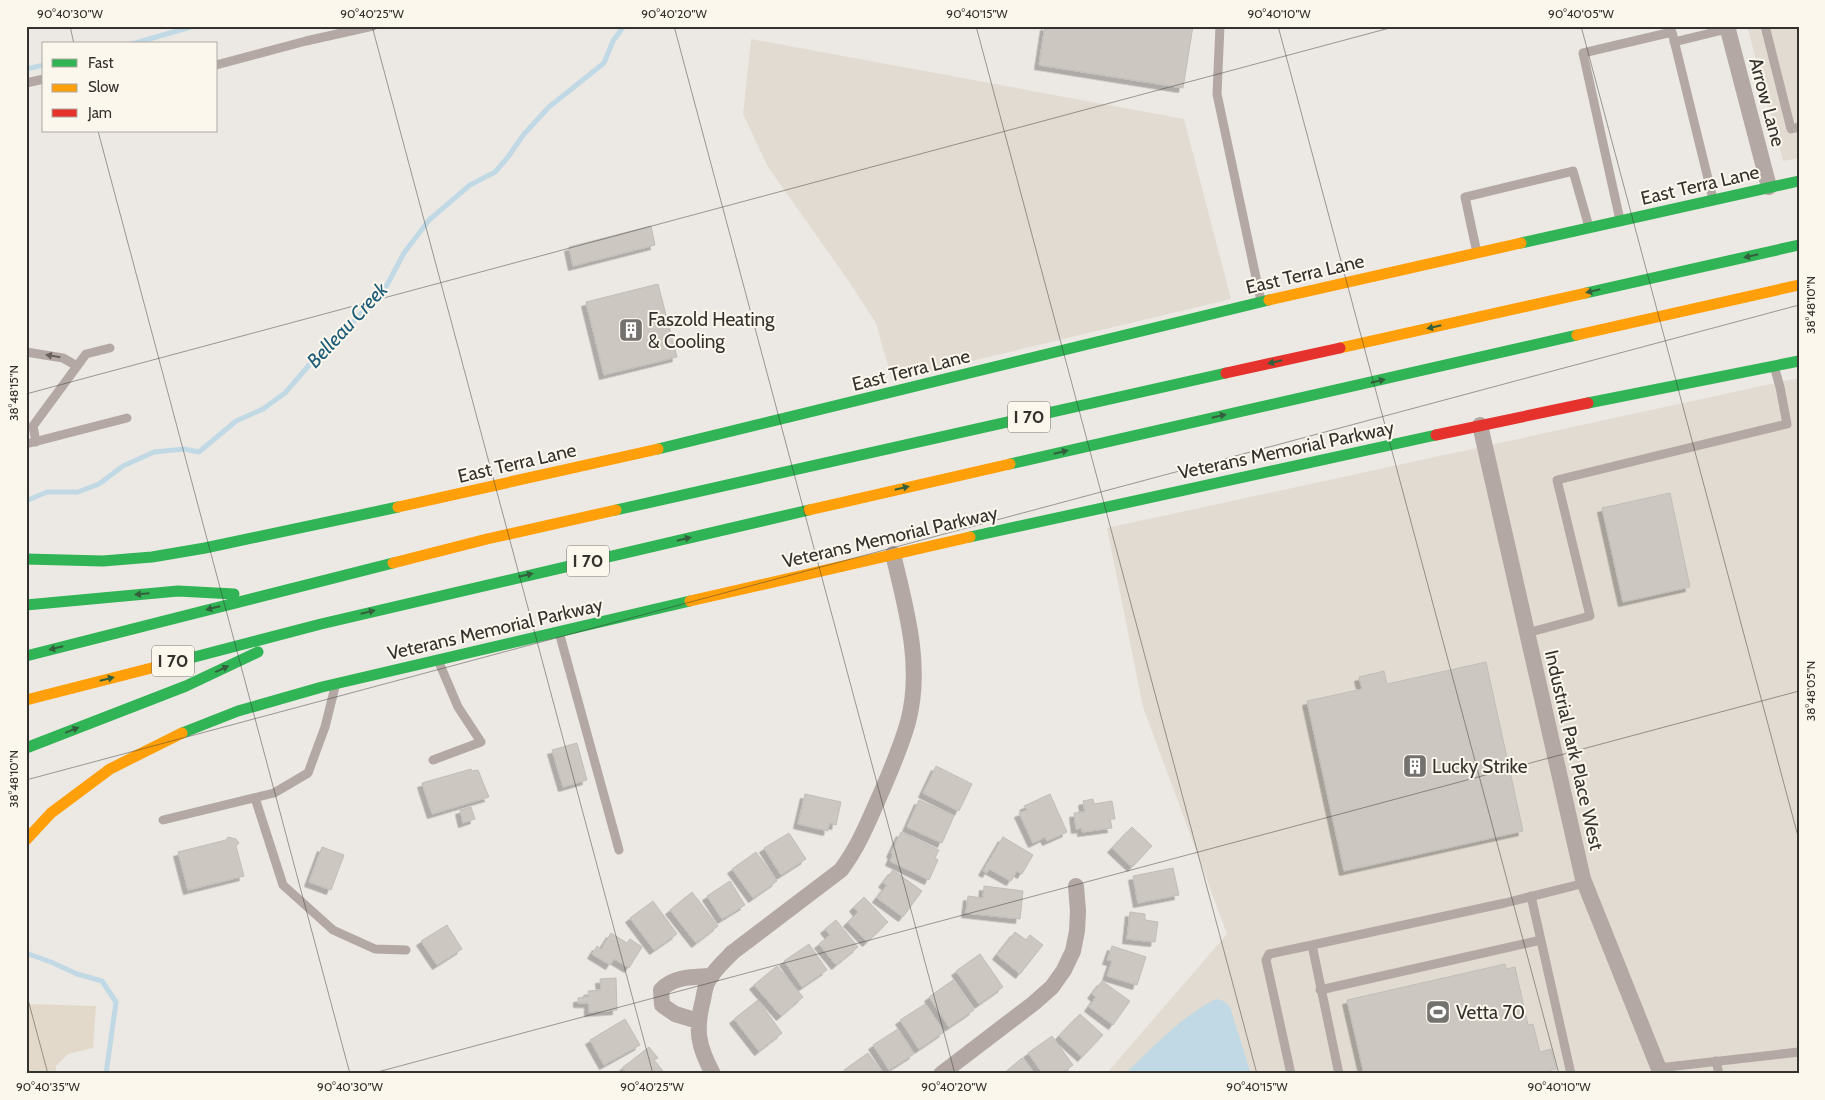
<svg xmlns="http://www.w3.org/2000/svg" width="1825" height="1100" font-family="Cabin,sans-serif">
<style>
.built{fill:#e2dbd1}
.green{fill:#e3d9ca}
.water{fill:#c1d9e5}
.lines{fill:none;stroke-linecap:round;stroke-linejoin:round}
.stream{stroke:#c1d9e5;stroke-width:5}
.building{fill:#ccc7c0;stroke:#c0beba;filter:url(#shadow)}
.lane{stroke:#b3a8a3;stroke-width:9}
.street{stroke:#b3a8a3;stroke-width:16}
.fast{stroke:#30b455;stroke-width:11}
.slow{stroke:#ff9f0a;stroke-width:11}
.jam{stroke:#e5322d;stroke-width:11}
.oneway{fill:#33603c}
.oneway2{fill:#67615d}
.ticks{fill:none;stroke:#34322e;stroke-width:1;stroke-opacity:0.45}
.labels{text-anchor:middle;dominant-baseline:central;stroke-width:4;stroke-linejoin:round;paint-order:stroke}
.shield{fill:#fcf7ed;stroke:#706d67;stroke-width:1}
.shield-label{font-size:18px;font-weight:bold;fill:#34322e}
.street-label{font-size:19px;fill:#34322e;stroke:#fcf7ed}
.poi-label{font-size:19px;fill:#34322e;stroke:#fcf7ed;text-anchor:start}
.water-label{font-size:20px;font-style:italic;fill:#1c5c77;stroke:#fcf7ed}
.neatline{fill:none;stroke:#34322e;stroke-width:2}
.ticks-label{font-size:12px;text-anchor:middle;fill:#34322e}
</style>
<defs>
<filter id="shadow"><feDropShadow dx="-4.5" dy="4.5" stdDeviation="0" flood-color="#0004"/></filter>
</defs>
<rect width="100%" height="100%" fill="#ece8e4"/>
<path class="built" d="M 1747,26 L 1799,26 L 1799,158 L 1783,161 Z
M 751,39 L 1184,119 L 1231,299 L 892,380 L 876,323 L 848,280 L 768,167 L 743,114 Z
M 1799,378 L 1799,1074 L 1106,1074 L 1227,934 L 1143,707 L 1107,528 Z"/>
<path class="green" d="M 26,1004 L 96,1006 L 93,1048 L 68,1054 L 56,1066 L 56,1074 L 26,1074 Z"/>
<path class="water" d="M 1216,999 L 1224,1001 L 1230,1007 L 1251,1074 L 1125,1074 C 1152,1048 1183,1015 1216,999 Z"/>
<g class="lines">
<path class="stream" d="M 132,44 L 194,26
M 26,69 L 44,65
M 26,501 L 47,492 L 78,492 L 99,484 L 123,466 L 154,452 L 184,449 L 199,452 L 236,421 L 263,409 L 285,393 L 310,364 L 335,342 L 387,285 L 404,253 L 429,220 L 470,185 L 495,172 L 508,157 L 524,134 L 549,107 L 604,63 L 613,41 L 624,26
M 26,953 L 51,962 L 77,974 L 102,981 L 116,1002 L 106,1074"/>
</g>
<path class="building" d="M 1045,26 L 1193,26 L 1183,88 L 1039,65 Z
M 651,226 L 655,245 L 573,266 L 569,247 Z
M 658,284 L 677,357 L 604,375 L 586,302 Z
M 1670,493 L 1690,587 L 1623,602 L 1602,508 Z
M 1486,662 L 1523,831 L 1344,871 L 1307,701 L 1362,689 L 1359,677 L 1384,671 L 1387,684 Z
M 577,743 L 587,780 L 563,787 L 552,750 Z
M 936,766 L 972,784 L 959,811 L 923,793 Z
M 471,769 L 472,771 L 478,770 L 489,797 L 432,814 L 422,783 Z
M 805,794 L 841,802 L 836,825 L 829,823 L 828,831 L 798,824 Z
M 1050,794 L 1067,832 L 1047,841 L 1045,837 L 1033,843 L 1019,813 L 1027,810 L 1024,806 Z
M 1093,799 L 1094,804 L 1112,801 L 1115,819 L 1110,819 L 1112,828 L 1082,832 L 1082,828 L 1076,829 L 1074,813 L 1085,812 L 1083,801 Z
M 919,800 L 954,816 L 942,843 L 907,827 Z
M 471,807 L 475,819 L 463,823 L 460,810 Z
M 1132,827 L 1152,846 L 1132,867 L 1112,848 Z
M 901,832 L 939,850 L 935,858 L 938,860 L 929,880 L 890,861 L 893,854 L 891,853 Z
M 789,833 L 806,859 L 781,875 L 764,848 Z
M 228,837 L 236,839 L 239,843 L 236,846 L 244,876 L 188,890 L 178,852 L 226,840 Z
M 1003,837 L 1033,855 L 1022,874 L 1017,871 L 1011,881 L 989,869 L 987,873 L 983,871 Z
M 322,847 L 344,855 L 331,890 L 309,882 Z
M 756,852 L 777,881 L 753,898 L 732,869 Z
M 1173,868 L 1179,895 L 1138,903 L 1133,876 Z
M 893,870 L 922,891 L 903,917 L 877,898 L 887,885 L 883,883 Z
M 730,881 L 745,905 L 722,919 L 707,896 Z
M 984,886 L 1023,891 L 1020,919 L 966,913 L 968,896 L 983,898 Z
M 692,892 L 718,926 L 696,943 L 670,910 Z
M 864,897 L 888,922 L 867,942 L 848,922 L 858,912 L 854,907 Z
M 653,901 L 677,934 L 654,950 L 630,918 Z
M 1130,912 L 1145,914 L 1145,920 L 1158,922 L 1155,942 L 1127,939 Z
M 836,920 L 858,947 L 836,965 L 819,944 L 830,935 L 825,929 Z
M 447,925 L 462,949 L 437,965 L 421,941 Z
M 1015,932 L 1026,940 L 1030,935 L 1043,945 L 1020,974 L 997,955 Z
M 611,933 L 627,943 L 630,939 L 642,947 L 629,968 L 614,959 L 610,965 L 592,954 L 597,946 L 601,949 Z
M 809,944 L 827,970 L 802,987 L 784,961 Z
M 1112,946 L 1146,957 L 1137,985 L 1107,976 L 1112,961 L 1107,960 Z
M 980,954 L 1003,987 L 979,1004 L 956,971 Z
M 1505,964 L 1506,969 L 1515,967 L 1528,1025 L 1533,1024 L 1540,1052 L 1551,1049 L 1556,1069 L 1543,1072 L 1543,1074 L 1364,1074 L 1347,1000 Z
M 777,966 L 803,997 L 781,1016 L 754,985 Z
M 616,978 L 617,1010 L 589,1012 L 589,1003 L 578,1003 L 578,998 L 589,997 L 588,991 L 601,990 L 600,979 Z
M 953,980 L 974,1010 L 949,1027 L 929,997 Z
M 1102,981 L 1130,1001 L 1113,1025 L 1089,1007 L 1096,997 L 1092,994 Z
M 758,1000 L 782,1033 L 759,1051 L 734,1019 Z
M 925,1004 L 944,1032 L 919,1049 L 900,1020 Z
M 1080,1014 L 1103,1035 L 1082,1057 L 1059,1036 Z
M 625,1019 L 640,1045 L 604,1065 L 590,1040 Z
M 898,1029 L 914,1054 L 889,1070 L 873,1045 Z
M 1052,1036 L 1073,1065 L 1061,1074 L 1043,1074 L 1028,1053 Z
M 649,1047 L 658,1058 L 654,1060 L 663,1071 L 660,1074 L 627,1074 L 622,1068 Z
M 868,1053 L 883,1074 L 847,1074 L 844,1070 Z
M 1022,1058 L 1035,1074 L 1003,1074 Z"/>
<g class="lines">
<path class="lane" d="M 1220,26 L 1217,94 L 1261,301
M 1765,26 L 1791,129 L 1799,127
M 1674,42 L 1727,29
M 216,65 L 306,41 L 373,26
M 26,83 L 44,79
M 1620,220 L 1583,53 L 1672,32 L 1713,199
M 1477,253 L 1465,197 L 1573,171 L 1589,227
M 26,352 L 63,358 L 77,366
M 36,442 L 33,426 L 86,354 L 110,348
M 26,444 L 127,418
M 559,632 L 619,850
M 1527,633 L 1590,616 L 1557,480 L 1787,424 L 1780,387 L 1774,366
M 433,760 L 481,742 L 458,707 L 438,660
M 255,798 L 283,885 L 333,930 L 375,949 L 406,950
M 163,820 L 274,793 L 308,773 L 325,727 L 335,687
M 1531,896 L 1571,1074
M 1320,990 L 1541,940
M 1716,1061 L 1719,1074
M 1658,1068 L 1799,1052
M 1291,1074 L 1266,960 L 1269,954 L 1312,945
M 1339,1074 L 1312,945 L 1505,903 L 1585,883"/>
<path class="street" d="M 1727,26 L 1769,187
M 1480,425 L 1583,879 L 1661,1074
M 698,1021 L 675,1014 L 662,1005 L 661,990 C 673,976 695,977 712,976
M 713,1074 C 698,1046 695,1030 703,1000 C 704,994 705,987 708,981 C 714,970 724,961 733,952 L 841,870 C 859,846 869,820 881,793 C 891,770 901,747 908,722 C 923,666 906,609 893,554
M 941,1074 L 1034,1003 L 1052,987 L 1064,970 L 1073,951 L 1077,931 L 1078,911 L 1076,886"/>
<path class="fast" d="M 1521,243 L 1799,181
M 1586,293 L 1799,245
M 1588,403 L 1799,361
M 658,449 L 1269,300
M 1010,464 L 1577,335
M 616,510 L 1226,373
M 970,537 L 1436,435
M 26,559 L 103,561 L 152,557 L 205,548 L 398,507
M 26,605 L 178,591 L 234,594
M 26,656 L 393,563
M 179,661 L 321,624 L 809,510
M 182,733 L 238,711 L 322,687 L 690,601
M 26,748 L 186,686 L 258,652"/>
<path class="slow" d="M 1269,300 L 1521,243
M 1577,335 L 1799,285
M 1340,348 L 1586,293
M 398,507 L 658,449
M 809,510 L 1010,464
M 393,563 L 487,539 L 616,510
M 690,601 L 970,537
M 26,700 L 179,661
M 26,840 L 51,813 L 110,769 L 182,733"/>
<path class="jam" d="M 1226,373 L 1340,348
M 1436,435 L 1588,403"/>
</g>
<defs><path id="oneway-solid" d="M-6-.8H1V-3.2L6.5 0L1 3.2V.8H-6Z" transform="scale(1.25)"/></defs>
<g class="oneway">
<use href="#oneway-solid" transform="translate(1751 256) rotate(167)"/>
<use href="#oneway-solid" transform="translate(1593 291) rotate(167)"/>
<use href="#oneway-solid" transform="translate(1434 327) rotate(167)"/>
<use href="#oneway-solid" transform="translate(1275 362) rotate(167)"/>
<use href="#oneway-solid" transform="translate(1378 381) rotate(-13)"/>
<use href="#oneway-solid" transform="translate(1219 416) rotate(-13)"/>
<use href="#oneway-solid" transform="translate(1061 452) rotate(-13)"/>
<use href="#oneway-solid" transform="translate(902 488) rotate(-13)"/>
<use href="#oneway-solid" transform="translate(684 539) rotate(-13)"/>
<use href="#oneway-solid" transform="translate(526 575) rotate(-13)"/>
<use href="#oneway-solid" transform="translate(142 594) rotate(175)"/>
<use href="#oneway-solid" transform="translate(213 608) rotate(166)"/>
<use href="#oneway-solid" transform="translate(368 612) rotate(-13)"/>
<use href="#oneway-solid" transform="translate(56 648) rotate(166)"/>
<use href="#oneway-solid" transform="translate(222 669) rotate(-25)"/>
<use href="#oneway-solid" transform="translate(107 679) rotate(-14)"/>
<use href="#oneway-solid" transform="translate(72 730) rotate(-22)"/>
</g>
<use class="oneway2" href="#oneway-solid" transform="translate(53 356) rotate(-170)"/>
<path class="ticks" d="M 70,26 L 74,44M 372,26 L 653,1074M 674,26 L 955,1074M 976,26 L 1257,1074M 1278,26 L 1559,1074M 1581,26 L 1799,840M 98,131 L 350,1074M 26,394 L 1397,26M 26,780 L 1799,305M 26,992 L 48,1074M 370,1074 L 1799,691"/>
<defs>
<symbol id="building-square" viewBox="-11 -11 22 22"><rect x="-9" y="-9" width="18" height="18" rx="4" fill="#74726e" stroke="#fcf7ed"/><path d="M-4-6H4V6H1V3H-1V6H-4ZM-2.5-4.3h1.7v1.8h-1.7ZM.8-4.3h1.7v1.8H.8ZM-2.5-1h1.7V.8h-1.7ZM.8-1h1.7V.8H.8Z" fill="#fff"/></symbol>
<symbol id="stadium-square" viewBox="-11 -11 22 22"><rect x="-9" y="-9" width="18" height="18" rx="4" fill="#74726e" stroke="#fcf7ed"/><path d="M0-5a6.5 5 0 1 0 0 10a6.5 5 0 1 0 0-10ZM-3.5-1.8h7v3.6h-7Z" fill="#fff"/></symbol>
</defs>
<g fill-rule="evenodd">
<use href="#building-square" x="617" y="316" width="28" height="28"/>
<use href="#building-square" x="1401" y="752" width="28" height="28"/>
<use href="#stadium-square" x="1424" y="998" width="28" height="28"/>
</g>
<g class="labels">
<g class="shield">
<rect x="1008" y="401.5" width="42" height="31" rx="4"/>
<rect x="567" y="545.5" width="42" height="31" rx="4"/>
<rect x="152" y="645.5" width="42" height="31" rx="4"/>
</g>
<g class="shield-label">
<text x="1029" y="417">I 70</text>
<text x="588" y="561">I 70</text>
<text x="173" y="661">I 70</text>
</g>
<g class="street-label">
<text transform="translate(1767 102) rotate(75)">Arrow Lane</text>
<text transform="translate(1700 185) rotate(-13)">East Terra Lane</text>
<text transform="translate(1305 274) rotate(-13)">East Terra Lane</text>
<text transform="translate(911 370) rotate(-14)">East Terra Lane</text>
<text transform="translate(1286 450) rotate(-12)">Veterans Memorial Parkway</text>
<text transform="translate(517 463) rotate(-13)">East Terra Lane</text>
<text transform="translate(890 537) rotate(-13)">Veterans Memorial Parkway</text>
<text transform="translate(495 629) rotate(-13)">Veterans Memorial Parkway</text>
<text transform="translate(1574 750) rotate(77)">Industrial Park Place West</text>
</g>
<g class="poi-label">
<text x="648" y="319">Faszold Heating<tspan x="648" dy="22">&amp; Cooling</tspan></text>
<text x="1432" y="766">Lucky Strike</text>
<text x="1456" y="1012">Vetta 70</text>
</g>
<g class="water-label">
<text transform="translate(347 325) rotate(-47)">Belleau Creek</text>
</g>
</g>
<rect width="1825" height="1100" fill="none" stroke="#fcf7ed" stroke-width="55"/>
<rect x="42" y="42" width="175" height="90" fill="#fcf7ed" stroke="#aca8a1"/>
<rect x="52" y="59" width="25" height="8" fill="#30b455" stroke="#aca8a1"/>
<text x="88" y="68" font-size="15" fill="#34322e">Fast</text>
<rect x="52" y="84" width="25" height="8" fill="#ff9f0a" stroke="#aca8a1"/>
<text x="88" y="92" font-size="15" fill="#34322e">Slow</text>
<rect x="52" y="109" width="25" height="8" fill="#e5322d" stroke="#aca8a1"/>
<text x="88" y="118" font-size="15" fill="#34322e">Jam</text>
<rect x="28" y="28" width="1770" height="1044" class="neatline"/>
<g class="ticks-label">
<text x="70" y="18">90°40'30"W</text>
<text x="372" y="18">90°40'25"W</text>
<text x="674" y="18">90°40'20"W</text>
<text x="977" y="18">90°40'15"W</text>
<text x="1279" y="18">90°40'10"W</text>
<text x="1581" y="18">90°40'05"W</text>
<text transform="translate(1811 305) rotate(-90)" y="4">38°48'10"N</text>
<text transform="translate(14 393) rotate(-90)" y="4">38°48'15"N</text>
<text transform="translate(1811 691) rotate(-90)" y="4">38°48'05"N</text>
<text transform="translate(14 779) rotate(-90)" y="4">38°48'10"N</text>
<text x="48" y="1091">90°40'35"W</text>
<text x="350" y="1091">90°40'30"W</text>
<text x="652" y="1091">90°40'25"W</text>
<text x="954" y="1091">90°40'20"W</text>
<text x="1257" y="1091">90°40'15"W</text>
<text x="1559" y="1091">90°40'10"W</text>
</g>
</svg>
